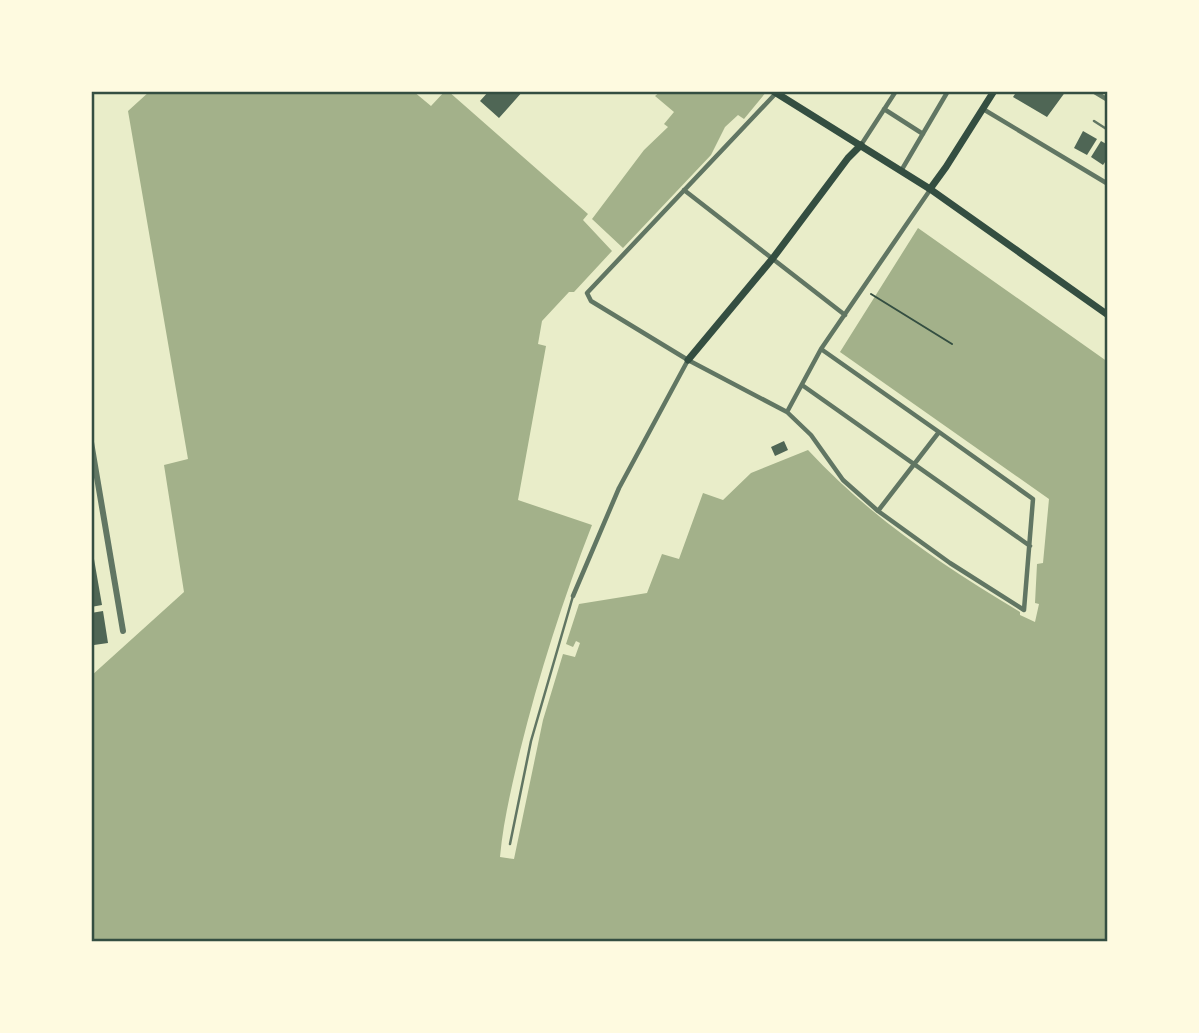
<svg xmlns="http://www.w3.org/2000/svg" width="1199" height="1033" font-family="'Nunito Sans',sans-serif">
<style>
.water{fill:#a3b18a}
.building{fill:#4f6655}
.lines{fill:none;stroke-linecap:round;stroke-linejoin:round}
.path{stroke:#344e41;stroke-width:2}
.service{stroke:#617663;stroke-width:2.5}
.minor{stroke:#617663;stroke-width:4.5}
.tertiary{stroke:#617663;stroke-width:6}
.secondary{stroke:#344e41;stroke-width:7}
.primary{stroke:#344e41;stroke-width:7}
.neatline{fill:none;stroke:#344e41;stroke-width:2.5}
</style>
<rect width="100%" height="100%" fill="#e9edc9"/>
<path class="water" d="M 150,91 L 413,91 L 431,106 L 445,91 L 448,91 L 588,214 L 583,220 L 612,251 L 574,292 L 569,292 L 542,321 L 538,344 L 546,346 L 518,500 L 592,525 C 563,599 539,674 520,751 C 512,785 503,822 500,857 L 514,859 L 543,720 L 563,654 L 575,657 L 580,643 L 576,641 L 573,647 L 566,644 L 579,604 L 647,593 L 662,554 L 679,559 L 703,493 L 723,500 L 751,473 L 808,450 C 870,517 942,565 1020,612 L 1020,615 L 1035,622 L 1039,604 L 1035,603 L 1037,564 L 1043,563 L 1049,499 L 840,352 L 918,228 L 1108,362 L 1108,942 L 91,942 L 91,676 L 184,592 L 164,465 L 188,459 L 128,111 Z
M 661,91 L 689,91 L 693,94 L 704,91 L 767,91 L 744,119 L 738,115 L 725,127 L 711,155 L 623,248 L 592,219 L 644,150 L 668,127 L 664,124 L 674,112 L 655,96 Z"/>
<path class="building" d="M 489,91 L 523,91 L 499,118 L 480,101 Z
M 1017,91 L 1066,91 L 1047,117 L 1013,97 Z
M 1083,131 L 1097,139 L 1087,155 L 1074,148 Z
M 1101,141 L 1108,145 L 1108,158 L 1103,165 L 1091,157 Z
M 784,441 L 788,450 L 775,456 L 771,447 Z
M 91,559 L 94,559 L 102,605 L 91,607 Z
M 103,611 L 108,643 L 94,645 L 91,613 Z"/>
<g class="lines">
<path class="path" d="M 871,294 L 952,344"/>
<path class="service" d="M 1094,121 L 1108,130
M 510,844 L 531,741 L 573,596"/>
<path class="minor" d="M 1093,91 L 1108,100
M 884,109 L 923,134
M 983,109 L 1108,184
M 861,145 L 896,91
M 901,171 L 948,91
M 684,190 L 845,315
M 688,360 L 787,412 L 811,435 L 843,480 L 878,511 L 939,432 L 821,349
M 802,385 L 1030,546
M 787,412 L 821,349 L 930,190
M 878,511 L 950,563 L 1024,610 L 1033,499 L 939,432
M 573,596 L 619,488 L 688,360 L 591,301 L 587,293 L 778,91"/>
<path class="tertiary" d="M 91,442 L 123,631"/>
<path class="secondary" d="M 930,189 L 946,167 L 994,91
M 688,360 L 773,258 L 848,158 L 861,145"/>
<path class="primary" d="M 773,91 L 930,189 L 1108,315"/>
</g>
<rect width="1199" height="1033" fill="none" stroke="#fefae0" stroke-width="186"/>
<rect x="93" y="93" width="1013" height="847" class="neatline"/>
</svg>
